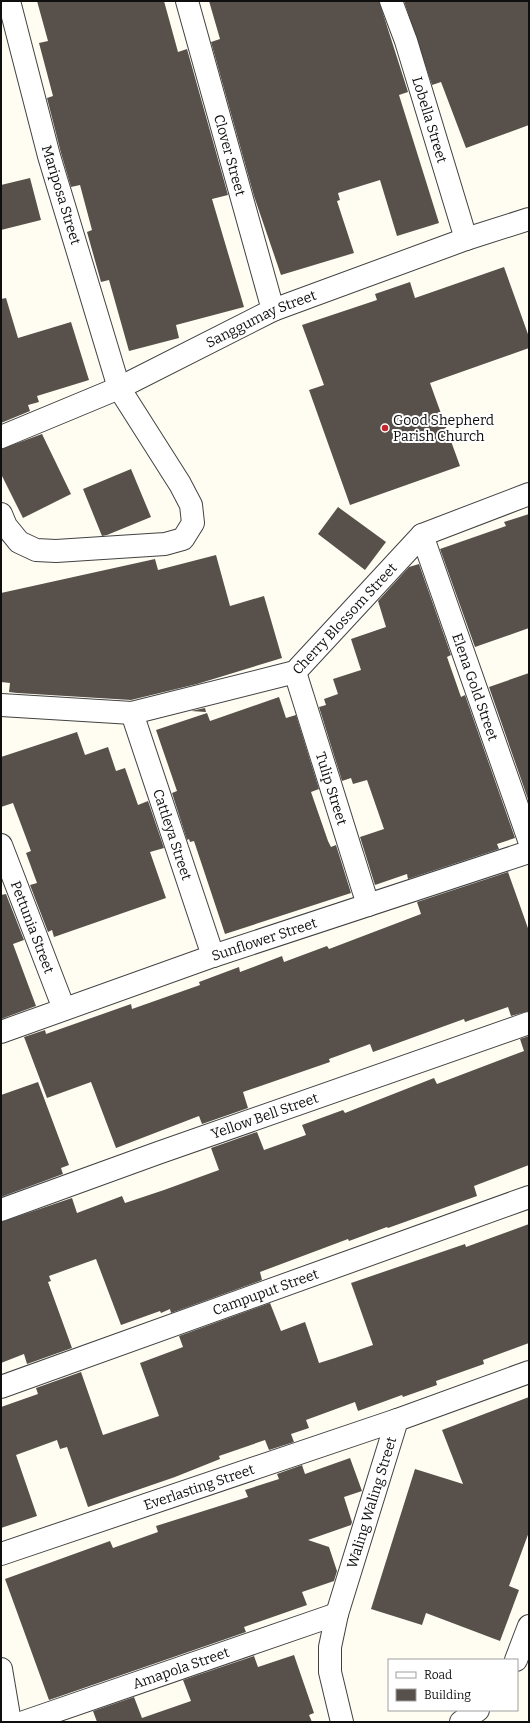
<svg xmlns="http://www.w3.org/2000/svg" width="530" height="1723" font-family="Bitter,serif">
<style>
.building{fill:#58514b}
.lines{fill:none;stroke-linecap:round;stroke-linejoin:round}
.minor-casing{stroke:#424242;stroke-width:24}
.tertiary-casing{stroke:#424242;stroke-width:24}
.minor{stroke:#fff;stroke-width:22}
.tertiary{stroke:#fff;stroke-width:22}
.poi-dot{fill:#c2252b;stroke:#fff;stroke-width:1.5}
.labels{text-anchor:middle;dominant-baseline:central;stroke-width:4;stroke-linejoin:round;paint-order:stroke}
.street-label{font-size:14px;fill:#0f0f0f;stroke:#fff}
.poi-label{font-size:14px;fill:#0f0f0f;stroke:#fff;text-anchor:start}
</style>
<rect width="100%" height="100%" fill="#fffdf2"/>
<path class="building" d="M 37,1 L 164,1 L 178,52 L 187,49 L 228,195 L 212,199 L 244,307 L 176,325 L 179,338 L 129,351 L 109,280 L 101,282 L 87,232 L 92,230 L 80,185 L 71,187 L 61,153 L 47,98 L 53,96 L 39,43 L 48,41 Z
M 209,1 L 379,1 L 408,92 L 399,95 L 439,223 L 397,236 L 380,180 L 338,193 L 340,200 L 337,201 L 354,253 L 281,275 L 254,196 L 211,42 L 220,39 Z
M 404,1 L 529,1 L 529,125 L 466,148 L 441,82 L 432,85 Z
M 30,178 L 41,220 L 1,230 L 1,185 Z
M 504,267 L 529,337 L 529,348 L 430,383 L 460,466 L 350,505 L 309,390 L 324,385 L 302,325 L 377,300 L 375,294 L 410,282 L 415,298 Z
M 6,298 L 18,338 L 71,322 L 89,380 L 37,396 L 39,402 L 28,405 L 30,411 L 1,423 L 1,299 Z
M 42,434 L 71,494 L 23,518 L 1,474 L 1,449 Z
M 131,469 L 151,517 L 107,535 L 102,536 L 83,489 Z
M 338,507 L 386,542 L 365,570 L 318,534 Z
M 529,514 L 529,628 L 475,647 L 440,549 L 506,526 L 504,522 Z
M 216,555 L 230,606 L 264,596 L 282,658 L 197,684 L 131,700 L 17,693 L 9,692 L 10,683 L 1,682 L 1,593 L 155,559 L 158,570 Z
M 419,564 L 451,655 L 447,657 L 461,697 L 465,695 L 515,838 L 497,844 L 499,849 L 408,879 L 407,874 L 375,885 L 360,837 L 384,829 L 367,780 L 353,784 L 351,778 L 342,781 L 319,707 L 326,705 L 324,699 L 338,694 L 333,679 L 361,670 L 351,639 L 386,627 L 378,601 L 409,567 Z
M 529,673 L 529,802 L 489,687 Z
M 279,697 L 286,718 L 296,715 L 319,789 L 311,792 L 328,841 L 331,847 L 336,845 L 351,893 L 225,934 L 194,841 L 190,842 L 189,839 L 187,840 L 172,793 L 177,791 L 156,730 L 207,713 L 210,721 Z
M 205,708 L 206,712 L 191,711 Z
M 77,732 L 85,755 L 108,747 L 116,771 L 125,768 L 138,805 L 148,801 L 164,848 L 150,852 L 166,898 L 54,937 L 52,930 L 48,932 L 30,885 L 37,883 L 26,853 L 31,851 L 13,803 L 1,807 L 1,757 Z
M 508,872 L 529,931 L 529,1011 L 511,1016 L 508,1007 L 465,1022 L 464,1019 L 373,1052 L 370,1044 L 329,1059 L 330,1062 L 243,1092 L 248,1108 L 202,1124 L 199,1116 L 116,1148 L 91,1082 L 47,1098 L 24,1037 L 45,1030 L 46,1034 L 131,1004 L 132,1009 L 200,985 L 199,982 L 239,967 L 240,972 L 282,956 L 284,962 L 327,946 L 329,949 L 421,914 L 417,902 Z
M 6,894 L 24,940 L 13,944 L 36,1006 L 1,1019 L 1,895 Z
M 529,1036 L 529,1165 L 474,1186 L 477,1196 L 388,1228 L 387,1227 L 349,1241 L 348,1239 L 260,1272 L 262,1280 L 171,1313 L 170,1309 L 161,1313 L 160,1311 L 121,1325 L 96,1259 L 49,1276 L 51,1281 L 48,1282 L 72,1348 L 27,1364 L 24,1354 L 1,1363 L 1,1222 L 72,1198 L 77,1213 L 122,1196 L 125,1203 L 164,1190 L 219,1170 L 211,1148 L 257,1132 L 264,1150 L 306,1135 L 302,1125 L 343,1110 L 345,1113 L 434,1078 L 437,1084 L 524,1051 L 520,1039 Z
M 38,1082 L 69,1165 L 61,1168 L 63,1174 L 1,1197 L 1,1095 Z
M 529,1224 L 529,1343 L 483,1360 L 484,1364 L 436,1381 L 437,1385 L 403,1397 L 402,1395 L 358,1411 L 355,1402 L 306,1420 L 309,1428 L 291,1434 L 294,1442 L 269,1450 L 265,1440 L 219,1456 L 220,1459 L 175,1477 L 88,1507 L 67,1447 L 60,1449 L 57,1440 L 16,1455 L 37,1516 L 1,1528 L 1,1407 L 38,1394 L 36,1388 L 81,1372 L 103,1435 L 159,1416 L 140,1363 L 183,1347 L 179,1336 L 270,1303 L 281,1331 L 305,1322 L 319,1363 L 335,1358 L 373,1345 L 351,1283 L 465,1244 L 466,1247 Z
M 529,1397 L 529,1532 L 509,1586 L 519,1590 L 500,1641 L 426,1613 L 422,1625 L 371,1609 L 415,1469 L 463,1484 L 442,1430 Z
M 350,1458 L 362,1491 L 344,1497 L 352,1522 L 351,1525 L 308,1540 L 329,1547 L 337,1571 L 334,1581 L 302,1592 L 307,1605 L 244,1627 L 246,1632 L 49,1700 L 5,1579 L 110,1541 L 113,1548 L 158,1532 L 156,1526 L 248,1497 L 245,1490 L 279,1479 L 277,1474 L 302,1465 L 305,1474 Z
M 294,1655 L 314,1713 L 309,1715 L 312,1722 L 97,1722 L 93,1711 L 134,1697 L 142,1718 L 191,1701 L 183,1680 L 254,1656 L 258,1667 Z"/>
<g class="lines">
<defs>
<g id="minor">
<path id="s1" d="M 187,1 L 273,310"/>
<path id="s2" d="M 391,1 L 406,41 L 466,239"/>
<path id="s3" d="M 1,437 L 119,388 L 273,310 L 466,239 L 529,219"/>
<path d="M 1,514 L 6,526 L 19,542 L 36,550 L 56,551 L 165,544 L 183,539 L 193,523 L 191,505 L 180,484 L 119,388 L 49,156 L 9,1"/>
<path id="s4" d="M 422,535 L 529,840"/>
<path id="s5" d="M 295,672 L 368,905"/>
<path id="s6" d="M 1,705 L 132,713 L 295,672 L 422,535 L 529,494"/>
<path id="s7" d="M 132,713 L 213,956"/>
<path id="s8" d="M 1,845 L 64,1009"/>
<path id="s9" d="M 1,1032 L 213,956 L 529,852"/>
<path id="s10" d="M 1,1210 L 158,1153 L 529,1023"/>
<path id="s11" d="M 1,1387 L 529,1197"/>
<path id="s12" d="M 1,1554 L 397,1420"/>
<path d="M 516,1660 L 529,1626"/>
<path d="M 1,1669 L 10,1722"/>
<path id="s13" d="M 24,1722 L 337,1614"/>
<path d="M 461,1722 L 478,1710"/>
</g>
<g id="tertiary">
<path id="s14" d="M 342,1722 L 330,1672 L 330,1647 L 337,1614 L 397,1420 L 529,1372"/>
</g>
</defs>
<use href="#minor" class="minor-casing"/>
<use href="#tertiary" class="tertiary-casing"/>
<use href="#minor" class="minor"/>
<use href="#tertiary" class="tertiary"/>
</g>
<circle class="poi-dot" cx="385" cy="428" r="4"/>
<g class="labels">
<g class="street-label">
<text stroke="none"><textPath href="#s2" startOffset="125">Lobella Street</textPath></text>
<text stroke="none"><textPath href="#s1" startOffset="160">Clover Street</textPath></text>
<text transform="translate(61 195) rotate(73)">Mariposa Street</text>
<text stroke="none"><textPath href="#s3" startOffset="286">Sanggumay Street</textPath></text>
<text stroke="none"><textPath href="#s6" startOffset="372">Cherry Blossom Street</textPath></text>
<text stroke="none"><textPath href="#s4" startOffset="161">Elena Gold Street</textPath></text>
<text stroke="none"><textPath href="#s5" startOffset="122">Tulip Street</textPath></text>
<text stroke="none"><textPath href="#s7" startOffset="128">Cattleya Street</textPath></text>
<text stroke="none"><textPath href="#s8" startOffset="88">Pettunia Street</textPath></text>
<text stroke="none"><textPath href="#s9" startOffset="279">Sunflower Street</textPath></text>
<text stroke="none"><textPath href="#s10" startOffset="280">Yellow Bell Street</textPath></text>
<text stroke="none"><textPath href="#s11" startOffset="281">Campuput Street</textPath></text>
<text stroke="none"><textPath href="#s12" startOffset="209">Everlasting Street</textPath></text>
<text stroke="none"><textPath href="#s14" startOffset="227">Waling Waling Street</textPath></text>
<text stroke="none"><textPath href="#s13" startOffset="166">Amapola Street</textPath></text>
</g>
<g class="poi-label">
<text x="393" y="420">Good Shepherd<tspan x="393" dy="16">Parish Church</tspan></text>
</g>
</g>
<rect width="530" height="1723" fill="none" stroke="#0f0f0f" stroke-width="4"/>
<rect x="388" y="1659" width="130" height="52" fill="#ffffff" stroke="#9f9f9f"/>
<rect x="396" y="1672" width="20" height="6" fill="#ffffff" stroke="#9f9f9f"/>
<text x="424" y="1679" font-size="12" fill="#0f0f0f">Road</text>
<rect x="396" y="1689" width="20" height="12" fill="#58514b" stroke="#9f9f9f"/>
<text x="424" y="1699" font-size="12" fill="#0f0f0f">Building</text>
</svg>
